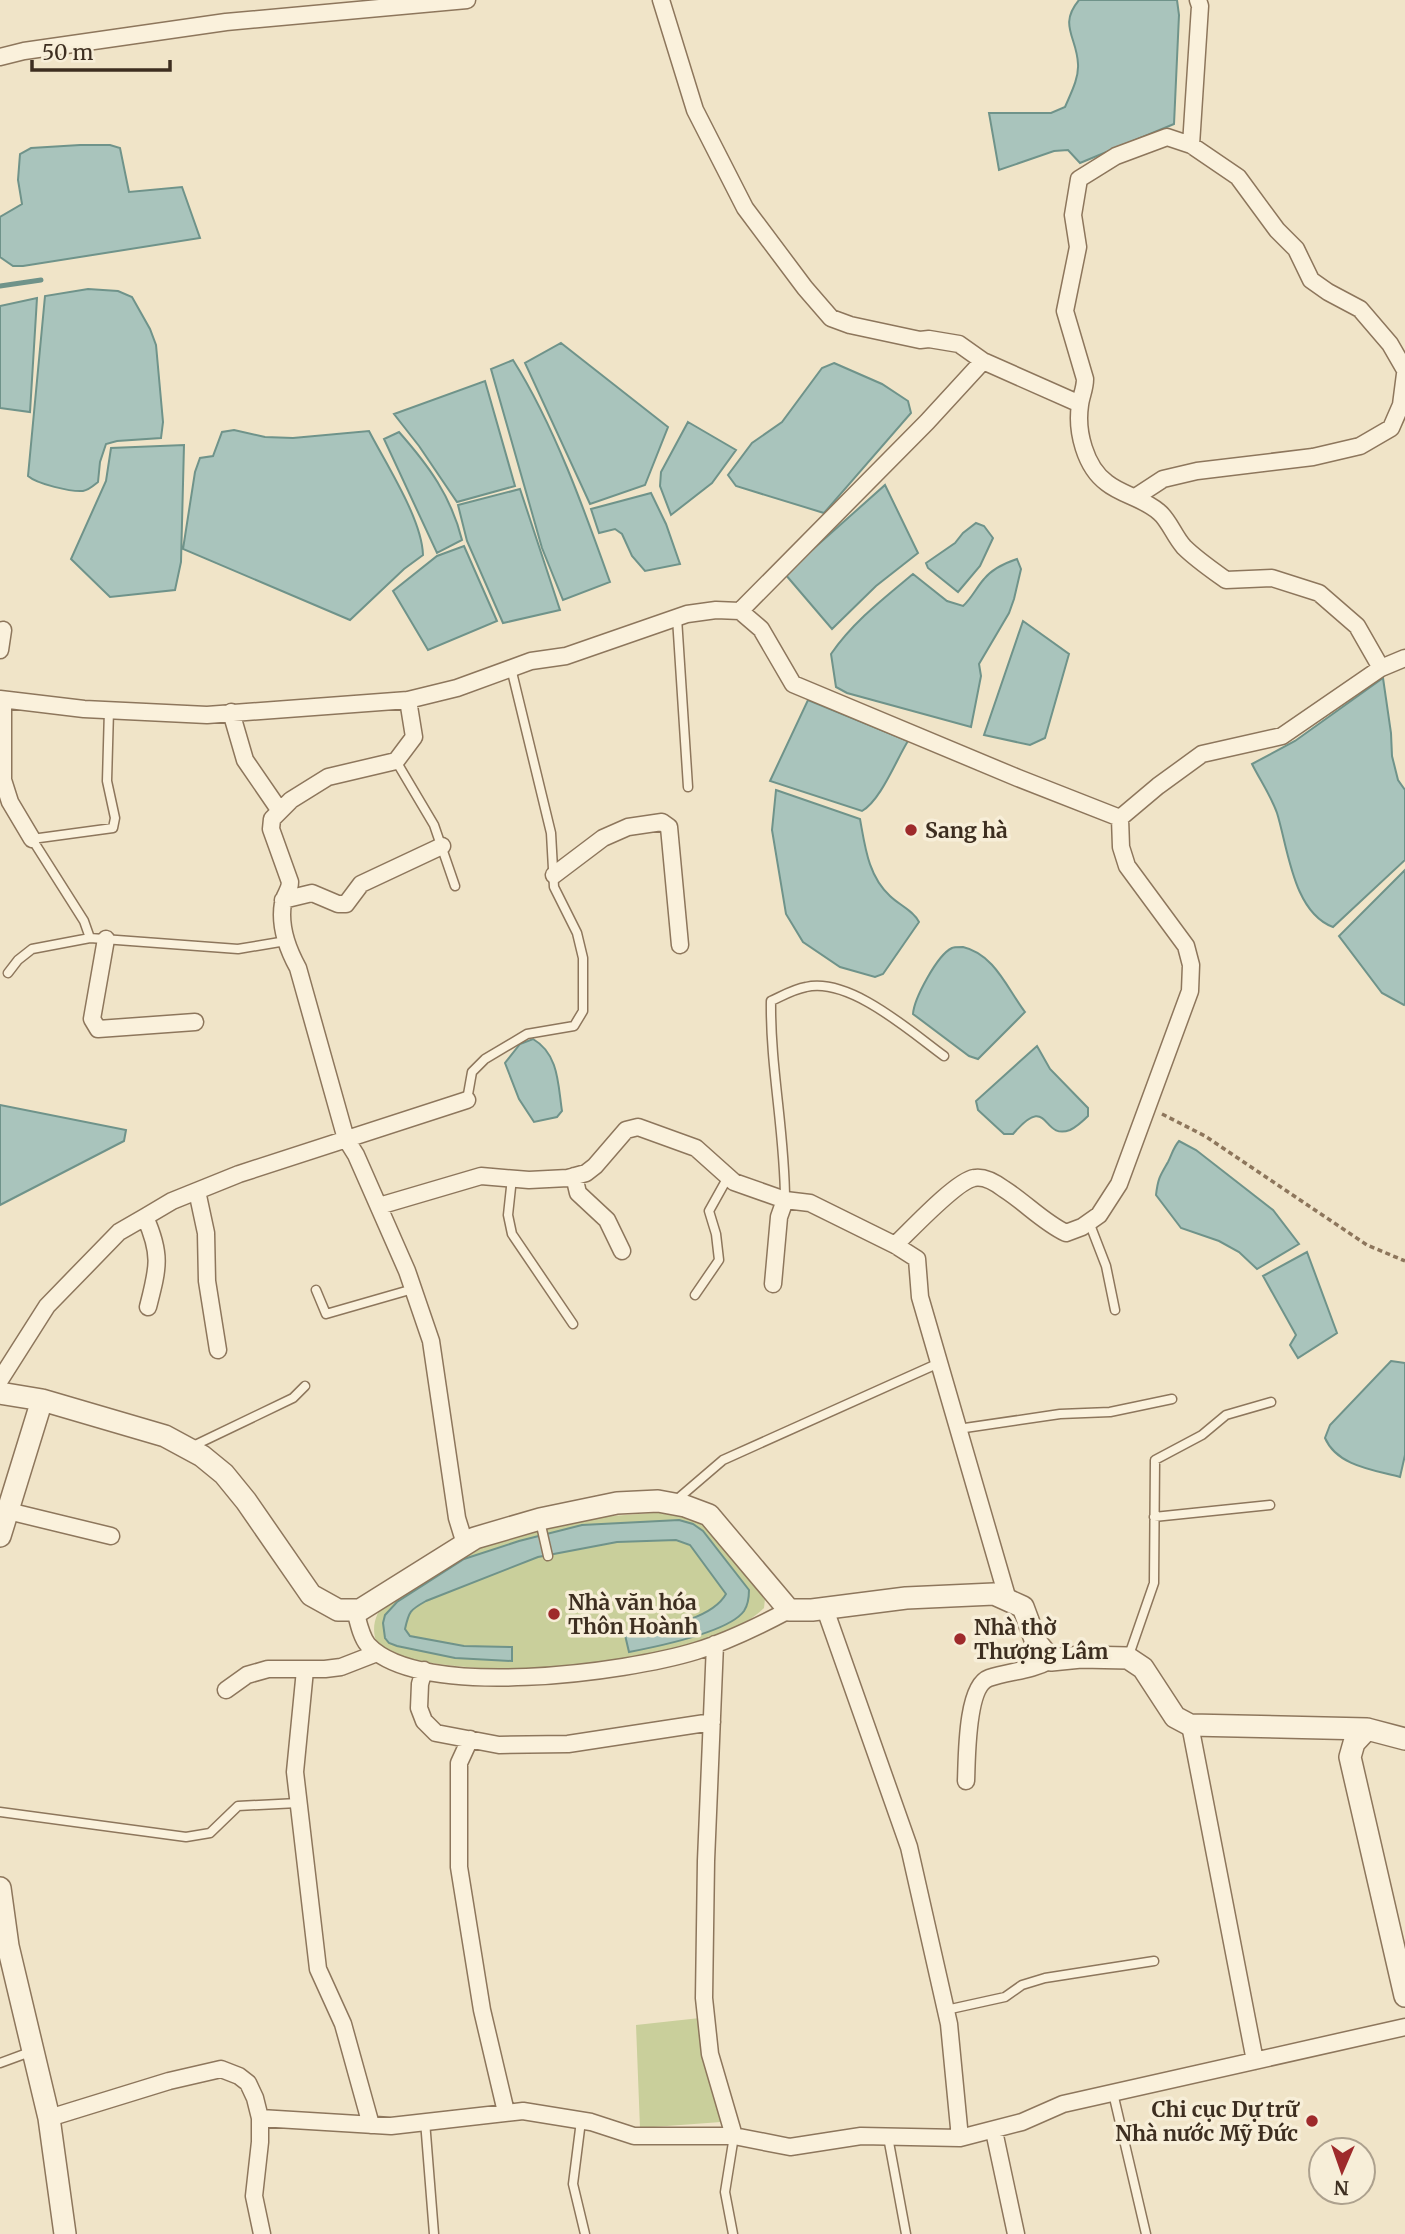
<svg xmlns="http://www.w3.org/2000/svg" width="1405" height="2234" font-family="Merriweather,serif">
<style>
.green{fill:#c9cf9b}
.water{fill:#a9c4bc;stroke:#6f938a;stroke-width:2}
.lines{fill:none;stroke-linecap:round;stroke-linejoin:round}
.stream{stroke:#6f938a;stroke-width:5}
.service-casing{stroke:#8d765c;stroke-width:11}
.minor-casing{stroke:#8d765c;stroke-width:19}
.tertiary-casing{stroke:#8d765c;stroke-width:24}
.path{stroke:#8d765c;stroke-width:3.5;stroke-dasharray:5 3.5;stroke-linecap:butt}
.service{stroke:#faf1dc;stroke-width:8}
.minor{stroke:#faf1dc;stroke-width:16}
.tertiary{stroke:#faf1dc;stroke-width:21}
.poi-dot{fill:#9e2a2b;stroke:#f7eed8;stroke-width:2.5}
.labels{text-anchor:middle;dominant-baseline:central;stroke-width:7;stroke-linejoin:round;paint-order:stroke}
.poi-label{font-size:21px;font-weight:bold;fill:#3d2e20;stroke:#f7eed8;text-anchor:start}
</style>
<rect width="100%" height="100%" fill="#f0e4c8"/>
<path class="green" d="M 667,1512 L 697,1518 L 765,1599 L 764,1608 C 698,1672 494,1680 407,1658 C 397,1656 387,1650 378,1646 C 370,1629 375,1614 386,1601 L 477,1546 L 583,1518 Z
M 700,2018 L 721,2122 L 640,2128 L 636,2025 Z"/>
<path class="water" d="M 1079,0 L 1177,0 L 1179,15 L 1174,124 L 1080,163 L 1068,150 L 1054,151 L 999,170 L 989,113 L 1051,113 L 1065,107 C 1071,93 1079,78 1078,64 C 1077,37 1058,25 1079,0 Z
M 80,145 L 110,145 L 120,148 L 129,192 L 182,187 L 200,238 L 23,266 L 13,266 L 0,257 L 0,217 L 22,204 L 18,180 L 20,154 L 31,148 Z
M 88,289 L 118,291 L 132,297 L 150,329 L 156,345 L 163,422 L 161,438 L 117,441 L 106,444 L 100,462 L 98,482 C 93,486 89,490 83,491 C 71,492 37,484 28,476 L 45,296 Z
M 37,298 L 30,412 L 0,408 L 0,306 Z
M 561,343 L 668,427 L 645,485 L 590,504 L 525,363 Z
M 513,360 C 554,425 584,509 610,582 L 563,600 L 542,548 L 491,369 Z
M 834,363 L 882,384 L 908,401 L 911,413 L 824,513 L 736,486 L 728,475 L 752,443 L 782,422 L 822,368 Z
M 485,381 L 515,486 L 457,502 L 419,446 L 394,414 Z
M 688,422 L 736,450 L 712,483 L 671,515 L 660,486 L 661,472 Z
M 234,430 L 265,437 L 293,438 L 369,431 C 386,464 422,519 423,555 L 404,569 L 350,620 L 183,549 L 195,472 L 200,458 L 213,456 L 222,432 Z
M 399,432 C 429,466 451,496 462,540 L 437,553 L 384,439 Z
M 184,445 L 181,562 L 175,590 L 110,597 L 71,559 L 106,481 L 111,448 Z
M 885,485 L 918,553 L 876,586 L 832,629 L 785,574 Z
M 520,489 L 560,610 L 503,623 L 467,541 L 458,505 Z
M 651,493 L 666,524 L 680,564 L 645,571 L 632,556 L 622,534 L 615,529 L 599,533 L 591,509 Z
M 976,523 L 984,526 L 993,538 L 980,566 L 958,592 L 928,568 L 926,563 L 955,543 L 963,533 Z
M 464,546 L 497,621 L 428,650 L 393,591 L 437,556 Z
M 1017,559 L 1021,569 L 1014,599 L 1009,613 L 979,664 L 981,676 L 971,727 L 847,693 L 836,687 L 831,654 C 853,622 883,599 913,574 L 947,601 L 963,606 C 972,598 976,588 984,579 C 992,569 1005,563 1017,559 Z
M 1023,621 L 1069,654 L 1045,738 L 1030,745 L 984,735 Z
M 1383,678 L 1391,733 L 1392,756 L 1398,780 L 1405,790 L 1405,860 L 1333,927 C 1293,912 1288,848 1277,813 C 1271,796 1260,780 1252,764 L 1295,741 Z
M 808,700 L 908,741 C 896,760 881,800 862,811 L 770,781 Z
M 776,790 L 860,819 C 865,846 868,876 890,896 C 899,905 913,910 919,922 L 883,974 L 875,977 L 840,967 L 803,942 L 786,914 L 772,830 Z
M 1405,870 L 1405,1004 L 1404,1005 L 1382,993 L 1339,936 Z
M 963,947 C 994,954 1007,988 1025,1012 L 978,1059 L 969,1056 L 913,1014 C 914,999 937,955 952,948 C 953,947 961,947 963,947 Z
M 533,1039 C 559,1054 558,1085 562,1111 L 557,1117 L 534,1122 L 519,1099 L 505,1063 L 520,1044 Z
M 1037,1046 L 1050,1069 L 1088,1108 L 1088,1116 C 1083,1121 1076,1127 1070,1130 C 1041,1141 1050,1091 1013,1134 L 1004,1134 L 978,1110 L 976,1101 Z
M 0,1105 L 126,1130 L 124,1141 L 0,1205 Z
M 1179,1141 L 1196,1150 L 1273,1210 L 1299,1244 L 1257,1269 L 1239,1252 L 1219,1241 L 1181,1228 L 1156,1195 C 1158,1178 1160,1176 1168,1162 C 1172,1154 1173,1148 1179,1141 Z
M 1307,1252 L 1337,1333 L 1298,1358 L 1290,1345 L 1296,1335 L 1263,1276 Z
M 1391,1361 L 1405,1363 L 1405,1455 L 1400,1477 C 1374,1470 1337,1466 1325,1438 L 1330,1425 Z
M 679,1520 L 693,1524 L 703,1531 L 749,1590 C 749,1597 748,1605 744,1611 C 728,1633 655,1647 629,1652 L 625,1635 C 654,1628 710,1622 726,1594 L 690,1545 L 676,1540 L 617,1542 L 538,1557 L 426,1601 C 410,1610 409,1611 405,1629 L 410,1636 L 464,1646 L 512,1647 L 512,1661 L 455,1658 L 397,1646 L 389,1643 L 385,1638 L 383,1623 L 385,1615 L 397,1602 L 464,1559 L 519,1541 L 582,1525 Z"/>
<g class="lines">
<path class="stream" d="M 0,286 L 41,280"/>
<defs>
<path id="service" d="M 677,618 L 688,787
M 396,761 L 434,825 L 455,886
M 90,938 L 84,921 L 32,839 L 113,828 L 115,818 L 107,781 L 109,710
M 8,973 L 18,960 L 32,949 L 90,938 L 238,949 L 286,941
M 467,1100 L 472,1072 L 485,1059 L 527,1034 L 574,1026 L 583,1011 L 583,958 L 577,933 L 554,887 L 551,833 L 511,668
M 512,1178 L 508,1215 L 512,1234 L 573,1324
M 785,1200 C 785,1133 770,1067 771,1001 C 782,996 794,989 806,987 C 850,977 911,1032 944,1056
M 1089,1222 L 1106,1266 L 1115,1310
M 316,1290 L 326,1314 L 413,1289
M 695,1295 L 719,1260 L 716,1234 L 709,1211 L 728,1177
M 958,1429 L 1060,1414 L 1110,1412 L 1172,1399
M 191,1447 L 293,1398 L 305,1386
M 674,1502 L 723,1460 L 939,1363
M 1154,1517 L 1270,1505
M 540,1521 L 548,1556
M 1128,1658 L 1154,1583 L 1155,1460 L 1202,1435 L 1226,1415 L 1271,1402
M 0,1812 L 186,1837 L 210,1833 L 238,1806 L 298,1803
M 946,2010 L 1005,1997 L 1022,1985 L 1045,1978 L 1154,1961
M 0,2063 L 30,2052
M 1113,2093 L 1146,2234
M 425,2121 L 434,2234
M 581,2121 L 573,2184 L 585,2234
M 888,2137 L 906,2234
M 733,2234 L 725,2192 L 734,2136"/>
<path id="minor" d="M 661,0 L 695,110 L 745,208 L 805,288 L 831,318 L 850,325 L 920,340 L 929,339 L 959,344 L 983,361 L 1080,404
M 0,57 L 24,51 L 226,22 L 467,0
M 1191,145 L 1200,6 L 1198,0
M 1137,496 L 1163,479 L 1197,471 L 1313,457 L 1360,446 L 1391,428 L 1401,405 L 1405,374
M 740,611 L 927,422 L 983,361
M 0,650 L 3,630
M 1381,668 L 1357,626 L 1319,593 L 1272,578 L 1226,580 C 1212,570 1196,559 1184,547 C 1174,536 1169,520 1159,512 C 1143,498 1122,495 1107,483 C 1085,467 1076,431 1080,405 C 1081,396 1085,389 1085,379 L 1065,311 L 1078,247 L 1073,215 L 1079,179 L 1116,156 L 1167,137 L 1191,145 L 1238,177 L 1277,230 L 1296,249 L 1311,280 L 1328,292 L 1360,309 L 1390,344 L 1405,370
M 0,699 L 84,709 L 207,715 L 408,700 L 457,688 L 531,661 L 566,656 L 687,614 L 716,610 L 740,611 L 761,629 L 793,684 L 1018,778 L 1120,818
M 3,700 L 3,780 L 10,802 L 32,839
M 408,700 L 414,737 L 396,761 L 328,777 L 291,800 L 272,819 L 271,829 L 290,882 C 290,891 284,895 283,903 C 279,926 287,948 298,968 L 346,1139 L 356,1155 L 407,1271 L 431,1341 L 457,1518 L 465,1544
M 231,712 L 245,760 L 280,811
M 554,875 L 603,838 L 628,827 L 662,822 L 669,827 L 680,945
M 283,900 L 312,893 L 338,904 L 346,904 L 361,884 L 442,846
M 106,939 L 92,1019 L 98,1029 L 195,1022
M 574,1176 L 578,1193 L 607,1220 L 622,1251
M 197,1191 L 206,1233 L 207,1281 L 218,1350
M 379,1206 L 481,1176 L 529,1180 L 568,1178 L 586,1173 L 595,1166 L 626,1130 L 638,1127 L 696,1148 L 734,1182 L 785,1200 L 810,1203 L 895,1245 L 917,1259 L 920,1297 L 1008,1600
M 145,1217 C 162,1255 158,1268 148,1307
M 895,1245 C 910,1231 956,1181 974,1178 C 984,1176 996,1183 1004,1189 C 1026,1203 1043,1222 1066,1233 L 1082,1227 L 1099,1215 L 1119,1184 L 1190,991 L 1191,965 L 1186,946 L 1127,866 L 1121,847 L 1120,818 L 1158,786 L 1202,754 L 1282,736 L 1381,668 L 1405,658
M 773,1284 L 779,1217 L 785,1200
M 0,1380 L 47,1306 L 119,1232 L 145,1217 L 172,1201 L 239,1174 L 467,1100
M 8,1511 L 111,1536
M 825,1609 L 909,1847 L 949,2024 L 960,2138
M 355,1610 C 358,1621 361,1637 368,1645 C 421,1701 628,1672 696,1651 C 729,1641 759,1626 789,1610
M 715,1644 L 706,1861 L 704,1998 L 710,2054 L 734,2136
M 305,1670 L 295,1772 L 318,1969 L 343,2024 L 371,2125
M 424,1670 L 420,1684 L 419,1708 L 424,1721 L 436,1733 L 499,1745 L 568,1744 L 712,1722
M 226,1690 L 247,1675 L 268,1669 L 325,1669 L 341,1667 L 377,1653
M 1190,1725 L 1255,2061
M 470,1739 L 459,1763 L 459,1867 L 482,2010 L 506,2112
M 966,1781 C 967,1759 966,1686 989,1678 C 1010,1671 1031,1671 1051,1660
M 49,2118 L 169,2081 L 221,2069 L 239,2076 L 248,2083 L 255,2098 L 260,2118 L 260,2142 L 254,2196 L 262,2234
M 260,2118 L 391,2126 L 523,2111 L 591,2122 L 634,2136 L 734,2136 L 790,2147 L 861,2136 L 960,2138 L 1022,2122 L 1063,2104 L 1405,2027
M 994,2131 L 1016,2234"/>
<path id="tertiary" d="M 0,1393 L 42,1400 L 165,1436 L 202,1456 L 224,1474 L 246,1501 L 311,1595 L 338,1610 L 360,1610 L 475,1538 L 540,1519 L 617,1503 L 658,1501 L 685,1506 L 709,1515 L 789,1610 L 812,1610 L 906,1598 L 994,1594 L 1023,1607 L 1036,1642 L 1051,1660 L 1081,1657 L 1128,1658 L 1143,1668 L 1175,1717 L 1190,1725 L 1367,1729 L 1405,1739
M 0,1536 L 42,1400
M 1367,1729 L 1354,1743 L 1350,1757 L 1405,1996
M 0,1888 L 8,1946 L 49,2118 L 65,2234"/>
</defs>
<use href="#service" class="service-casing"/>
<use href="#minor" class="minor-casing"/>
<use href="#tertiary" class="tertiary-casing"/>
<path class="path" d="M 1162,1114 L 1205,1136 L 1367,1245 L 1405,1261"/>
<use href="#service" class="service"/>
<use href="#minor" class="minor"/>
<use href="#tertiary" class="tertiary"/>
</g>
<g class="poi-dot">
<circle cx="911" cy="830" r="7"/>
<circle cx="554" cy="1614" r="7"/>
<circle cx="960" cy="1639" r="7"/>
<circle cx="1312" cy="2121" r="7"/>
</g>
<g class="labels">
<g class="poi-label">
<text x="925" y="830">Sang hà</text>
<text x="568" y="1602">Nhà văn hóa<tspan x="568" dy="24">Thôn Hoành</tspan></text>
<text x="974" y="1627">Nhà thờ<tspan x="974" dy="24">Thượng Lâm</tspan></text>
<text x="1298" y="2109" text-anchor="end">Chi cục Dự trữ<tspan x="1298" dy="24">Nhà nước Mỹ Đức</tspan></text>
</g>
</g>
<g transform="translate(1342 2171) rotate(182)"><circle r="33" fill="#f7eed8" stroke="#ada18e" stroke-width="2"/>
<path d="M0-5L12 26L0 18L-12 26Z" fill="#9e2a2b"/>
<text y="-10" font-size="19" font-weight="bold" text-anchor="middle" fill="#3d2e20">N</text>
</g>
<path d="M32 60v10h138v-10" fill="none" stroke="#3d2e20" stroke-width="3.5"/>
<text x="42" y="60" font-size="21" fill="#3d2e20" stroke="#f7eed8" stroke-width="5" paint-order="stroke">50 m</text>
</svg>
